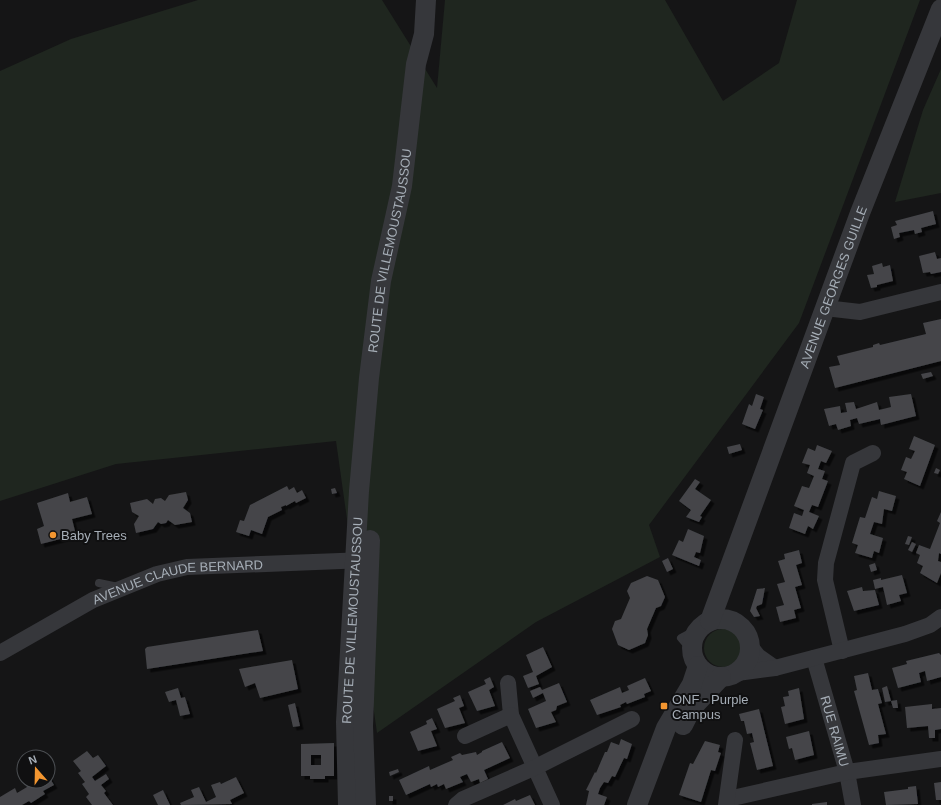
<svg xmlns="http://www.w3.org/2000/svg" width="941" height="805" font-family="Helvetica,sans-serif">
<style>
.green{fill:#1f261f}
.building{fill:#444549;fill-rule:evenodd;filter:url(#shadow)}
.lines{fill:none;stroke-linecap:round;stroke-linejoin:round}
.service{stroke:#36373b;stroke-width:8}
.minor{stroke:#36373b;stroke-width:16}
.tertiary{stroke:#36373b;stroke-width:20}
.poi-dot{fill:#f39630;stroke:#101011;stroke-width:1.5}
.labels{text-anchor:middle;dominant-baseline:central;stroke-width:4;stroke-linejoin:round;paint-order:stroke}
.street-label{font-size:13px;fill:#a6aeb7;stroke:#101011}
.poi-label{font-size:13px;fill:#a6aeb7;stroke:#101011;text-anchor:start}
</style>
<defs>
<filter id="shadow"><feDropShadow dx="3.5" dy="3.5" stdDeviation="0" flood-color="#0009"/></filter>
</defs>
<rect width="100%" height="100%" fill="#151516"/>
<path class="green" d="M 198,0 L 382,0 L 437,88 L 445,0 L 665,0 L 723,101 L 779,63 L 797,0 L 920,0 L 799,323 L 649,525 L 660,557 L 536,622 L 377,733 L 336,441 L 116,464 L 0,501 L 0,71 L 71,39 Z
M 941,69 L 941,193 L 895,202 L 923,110 Z
M704 648a19 19 0 1 1 38 0a19 19 0 1 1-38 0Z"/>
<path class="building" d="M 933,211 L 936,224 L 921,228 L 922,232 L 915,234 L 914,230 L 899,233 L 900,237 L 894,239 L 891,227 L 897,225 L 895,221 Z
M 935,252 L 937,259 L 941,258 L 941,272 L 931,274 L 930,272 L 923,273 L 919,256 Z
M 882,263 L 883,267 L 890,265 L 893,281 L 877,285 L 877,287 L 871,288 L 867,275 L 874,274 L 872,266 Z
M 941,319 L 941,361 L 835,388 L 829,367 L 840,365 L 837,356 L 873,347 L 873,345 L 879,343 L 880,345 L 926,334 L 923,323 Z
M 931,372 L 933,376 L 923,379 L 921,374 Z
M 756,394 L 764,397 L 760,409 L 763,410 L 755,429 L 742,424 L 749,404 L 752,406 Z
M 911,394 L 916,416 L 881,425 L 880,419 L 859,424 L 857,418 L 850,420 L 851,426 L 838,430 L 836,424 L 829,426 L 824,409 L 840,406 L 841,413 L 847,412 L 845,403 L 854,402 L 856,409 L 877,402 L 879,410 L 891,407 L 889,397 Z
M 914,436 L 935,445 L 920,486 L 904,479 L 907,472 L 901,470 L 906,457 L 911,459 L 915,451 L 909,449 Z
M 740,444 L 742,450 L 729,454 L 727,447 Z
M 817,445 L 832,451 L 826,463 L 821,461 L 818,469 L 825,471 L 822,479 L 828,481 L 818,507 L 812,505 L 809,512 L 819,516 L 813,529 L 808,526 L 805,534 L 789,528 L 794,513 L 802,516 L 804,510 L 794,506 L 802,486 L 809,488 L 814,476 L 807,473 L 810,465 L 802,463 L 808,448 L 815,451 Z
M 936,468 L 940,470 L 938,474 L 934,473 Z
M 695,479 L 700,482 L 695,489 L 711,500 L 700,516 L 702,517 L 699,522 L 686,517 L 691,510 L 679,501 Z
M 287,486 L 289,490 L 294,487 L 297,493 L 302,490 L 306,498 L 296,503 L 295,501 L 286,506 L 286,505 L 281,507 L 282,510 L 268,517 L 262,534 L 251,530 L 249,536 L 236,532 L 240,520 L 244,521 L 250,505 Z
M 335,488 L 337,493 L 332,494 L 331,489 Z
M 879,491 L 896,496 L 892,511 L 884,509 L 882,524 L 874,522 L 870,534 L 883,538 L 879,553 L 874,551 L 872,558 L 855,553 L 858,545 L 852,543 L 860,517 L 865,518 L 872,497 L 877,499 Z
M 186,492 L 188,500 L 183,508 L 190,513 L 192,522 L 175,525 L 168,520 L 166,523 L 161,524 L 158,522 L 153,529 L 136,533 L 134,524 L 139,516 L 132,512 L 130,503 L 147,499 L 153,504 L 155,499 L 161,498 L 165,501 L 169,495 Z
M 68,493 L 70,502 L 87,497 L 92,514 L 72,519 L 76,535 L 41,544 L 37,529 L 44,526 L 37,503 Z
M 941,512 L 941,554 L 939,553 L 938,561 L 941,562 L 941,573 L 937,583 L 920,573 L 923,566 L 917,563 L 920,555 L 916,553 L 919,545 L 930,549 L 940,523 L 937,521 Z
M 688,529 L 704,536 L 700,553 L 696,552 L 694,557 L 701,560 L 699,566 L 672,555 L 679,540 L 683,542 Z
M 908,536 L 912,537 L 909,545 L 905,544 Z
M 912,542 L 916,544 L 912,552 L 908,550 Z
M 799,550 L 802,563 L 796,565 L 802,585 L 795,587 L 801,608 L 794,610 L 796,618 L 780,622 L 776,607 L 784,605 L 777,584 L 785,582 L 778,561 L 785,559 L 784,554 Z
M 668,558 L 673,569 L 667,572 L 662,561 Z
M 875,563 L 877,570 L 871,572 L 869,565 Z
M 902,575 L 907,593 L 899,595 L 901,601 L 887,605 L 883,587 L 875,589 L 873,580 L 881,578 L 881,580 Z
M 647,576 L 658,580 L 665,597 L 661,606 L 656,608 L 647,629 L 648,635 L 645,643 L 629,650 L 618,645 L 612,629 L 615,621 L 621,619 L 630,598 L 627,591 L 631,583 Z
M 862,587 L 863,591 L 875,590 L 879,605 L 854,611 L 847,591 Z
M 765,588 L 762,604 L 757,606 L 756,608 L 760,616 L 754,617 L 750,611 L 757,589 Z
M 258,630 L 263,651 L 147,669 L 145,649 L 147,647 Z
M 543,647 L 552,667 L 536,676 L 539,684 L 528,688 L 523,676 L 533,672 L 526,655 Z
M 939,653 L 941,655 L 941,677 L 927,681 L 925,671 L 919,673 L 921,682 L 898,688 L 892,668 L 907,664 L 906,661 Z
M 292,660 L 298,689 L 260,698 L 255,683 L 245,687 L 239,669 Z
M 868,673 L 872,690 L 878,689 L 882,703 L 878,704 L 886,734 L 878,735 L 879,743 L 869,745 L 854,691 L 857,690 L 854,676 Z
M 490,677 L 494,687 L 489,690 L 495,706 L 477,711 L 468,692 L 486,684 L 484,680 Z
M 645,678 L 651,691 L 644,694 L 645,697 L 627,704 L 626,702 L 620,705 L 621,707 L 597,715 L 590,700 L 620,687 L 622,693 L 629,690 L 627,686 Z
M 559,683 L 567,702 L 557,706 L 556,710 L 551,712 L 556,722 L 536,728 L 528,709 L 546,701 L 543,693 L 533,698 L 530,691 L 540,687 L 542,690 Z
M 887,686 L 891,701 L 897,700 L 898,708 L 893,708 L 891,701 L 885,702 L 882,688 Z
M 178,688 L 181,698 L 185,697 L 190,714 L 180,716 L 176,700 L 169,702 L 165,692 Z
M 799,688 L 804,719 L 785,724 L 781,707 L 785,706 L 783,697 L 789,696 L 788,691 Z
M 460,695 L 464,706 L 459,708 L 465,723 L 445,728 L 437,709 L 455,701 L 453,698 Z
M 295,703 L 300,726 L 293,727 L 288,705 Z
M 932,704 L 932,709 L 941,708 L 941,729 L 935,730 L 935,738 L 929,738 L 928,726 L 907,728 L 905,707 Z
M 759,709 L 773,766 L 757,770 L 750,743 L 754,742 L 752,733 L 747,734 L 744,721 L 741,721 L 739,714 Z
M 432,718 L 437,729 L 431,731 L 437,746 L 418,751 L 410,732 L 427,724 L 426,721 Z
M 809,731 L 814,755 L 795,760 L 792,748 L 789,749 L 786,737 Z
M 621,739 L 632,744 L 627,759 L 624,758 L 615,777 L 612,776 L 608,783 L 604,782 L 600,788 L 598,794 L 607,797 L 604,805 L 586,805 L 589,791 L 586,790 L 595,772 L 596,773 L 605,752 L 607,752 L 611,742 L 619,745 Z
M 705,741 L 720,745 L 718,752 L 721,753 L 715,771 L 711,770 L 701,802 L 679,795 L 690,763 L 693,764 Z
M 502,742 L 510,758 L 484,770 L 488,779 L 480,783 L 479,779 L 471,782 L 467,774 L 460,777 L 463,782 L 446,789 L 444,784 L 438,787 L 437,784 L 431,787 L 430,784 L 406,795 L 399,780 L 429,766 L 430,770 L 453,760 L 451,757 L 460,753 L 462,755 L 476,752 L 477,755 L 482,752 L 482,751 Z
M 334,743 L 334,776 L 325,776 L 325,779 L 310,779 L 310,776 L 301,776 L 301,744 ZM 311,755 L 321,755 L 321,765 L 311,765 Z
M 87,751 L 93,758 L 98,755 L 106,766 L 92,777 L 95,781 L 106,774 L 109,779 L 101,785 L 106,791 L 104,793 L 113,805 L 92,805 L 86,797 L 89,794 L 82,784 L 85,782 L 78,773 L 81,771 L 73,761 Z
M 398,769 L 399,772 L 390,776 L 389,772 Z
M 48,775 L 54,785 L 43,791 L 45,794 L 31,803 L 29,801 L 22,805 L 0,805 L 0,797 L 15,788 L 17,793 L 27,787 L 24,783 L 27,781 L 48,781 Z
M 236,777 L 244,793 L 230,800 L 232,804 L 181,805 L 180,803 L 194,797 L 191,790 L 199,787 L 206,802 L 216,797 L 211,785 L 220,782 L 221,784 Z
M 941,782 L 941,800 L 936,800 L 934,783 Z
M 916,786 L 918,804 L 886,805 L 884,792 L 908,789 L 908,787 Z
M 163,790 L 170,805 L 158,805 L 153,795 Z
M 530,795 L 535,805 L 503,805 L 515,799 L 516,801 Z
M 389,796 L 393,796 L 393,801 L 389,801 Z
M 827,802 L 827,805 L 812,805 L 812,804 Z"/>
<g class="lines">
<path class="service" d="M 99,583 L 118,587
M 692,651 L 681,638 L 700,628"/>
<g class="minor">
<path d="M 825,308 L 860,312 L 941,292"/>
<path d="M 750,646 L 758,656 L 775,668"/>
<path d="M 842,651 L 825,580 L 826,563 L 853,463 L 873,453"/>
<path id="s1" d="M 0,653 L 93,600 L 157,574 L 187,567 L 366,560"/>
<path id="s2" d="M 814,658 L 847,772 L 853,805"/>
<path d="M 737,673 L 775,668 L 905,634 L 930,625 L 941,617"/>
<path d="M 508,683 L 511,715"/>
<path d="M 465,736 L 511,715 L 552,805"/>
<path d="M 728,799 L 847,772 L 941,759"/>
<path d="M 456,805 L 463,799 L 536,767 L 632,719"/>
<path d="M 726,805 L 735,740"/>
</g>
<g class="tertiary">
<circle cx="721" cy="648" r="29"/>
<path id="s3" d="M 710,621 L 860,213 L 941,9"/>
<path d="M 683,725 L 691,709 L 721,677"/>
<path id="s4" d="M 348,805 L 346,722 L 359,491 L 369,378 L 381,281 L 402,186 L 416,64 L 424,34 L 426,0"/>
<path d="M 366,805 L 363,726 L 370,540"/>
<path d="M 637,805 L 666,728 L 692,684 L 698,666"/>
</g>
</g>
<g class="poi-dot">
<circle cx="53" cy="535" r="4"/>
<rect x="660" y="702" width="8" height="8" rx="2"/>
</g>
<g class="labels">
<g class="street-label">
<text stroke="none"><textPath href="#s4" startOffset="557">ROUTE DE VILLEMOUSTAUSSOU</textPath></text>
<text stroke="none"><textPath href="#s3" startOffset="356">AVENUE GEORGES GUILLE</textPath></text>
<text stroke="none"><textPath href="#s1" startOffset="195">AVENUE CLAUDE BERNARD</textPath></text>
<text stroke="none"><textPath href="#s4" startOffset="185">ROUTE DE VILLEMOUSTAUSSOU</textPath></text>
<text stroke="none"><textPath href="#s2" startOffset="76">RUE RAIMU</textPath></text>
</g>
<g class="poi-label">
<text x="61" y="535">Baby Trees</text>
<text x="672" y="699">ONF - Purple<tspan x="672" dy="15">Campus</tspan></text>
</g>
</g>
<g transform="translate(36 769) rotate(340)"><circle r="19" fill="#101011" stroke="#4c4f53"/>
<path d="M0-3L7 15L0 10L-7 15Z" fill="#f39630"/>
<text y="-6" font-size="11" font-weight="bold" text-anchor="middle" fill="#a6aeb7">N</text>
</g>
</svg>
